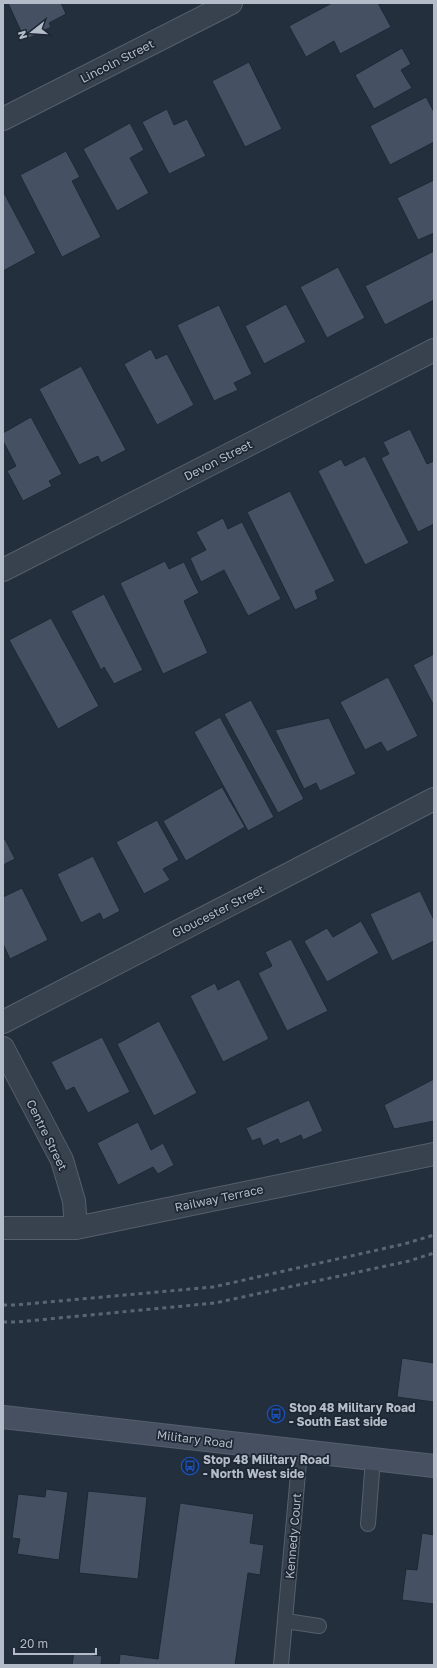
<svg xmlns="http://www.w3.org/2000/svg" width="437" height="1668" font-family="'Golos Text',sans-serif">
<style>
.building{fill:#455162;stroke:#1f2835}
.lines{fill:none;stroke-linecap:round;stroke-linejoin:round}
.service-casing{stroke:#565f6c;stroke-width:16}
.minor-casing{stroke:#565f6c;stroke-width:24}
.secondary-casing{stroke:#565f6c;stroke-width:24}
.service{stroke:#38414e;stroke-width:14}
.minor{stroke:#38414e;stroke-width:22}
.secondary{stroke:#465061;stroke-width:22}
.rail{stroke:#5a6575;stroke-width:3;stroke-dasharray:4 4;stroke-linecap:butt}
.labels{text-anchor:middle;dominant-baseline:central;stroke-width:3.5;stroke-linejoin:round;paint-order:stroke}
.street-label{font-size:12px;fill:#b4bcc9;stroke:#1d2633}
.poi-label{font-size:12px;font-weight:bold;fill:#b4bcc9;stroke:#1d2633;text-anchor:start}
</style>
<rect width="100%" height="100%" fill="#242f3e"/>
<path class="building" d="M 8,3 L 61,3 L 66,14 L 49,23 L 51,27 L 25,40 Z
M 332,3 L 378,3 L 391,27 L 340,54 L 334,41 L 306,57 L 289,26 Z
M 402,48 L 411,64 L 401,70 L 412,88 L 374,109 L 355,75 Z
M 249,62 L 282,129 L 245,147 L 212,81 Z
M 426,97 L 434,112 L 434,142 L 390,165 L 370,126 Z
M 167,109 L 174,125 L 187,119 L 206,156 L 169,174 L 142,122 Z
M 130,123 L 144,150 L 130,158 L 149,193 L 117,211 L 83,149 Z
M 66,151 L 80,177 L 72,181 L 101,237 L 62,257 L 20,175 Z
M 434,180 L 434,233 L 418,240 L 397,198 Z
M 3,191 L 36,253 L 3,271 Z
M 434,251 L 434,300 L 385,325 L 365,286 Z
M 338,267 L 365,318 L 327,338 L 300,287 Z
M 286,304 L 306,342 L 264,364 L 245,326 Z
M 219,305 L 252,374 L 234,383 L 238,390 L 214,401 L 177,325 Z
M 151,349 L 156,359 L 167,354 L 194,405 L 157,425 L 124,364 Z
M 81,366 L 126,450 L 101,463 L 98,456 L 79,465 L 39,389 Z
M 31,417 L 62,474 L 49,481 L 52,486 L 23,501 L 7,471 L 16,466 L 3,441 L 3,433 Z
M 410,429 L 427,464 L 434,461 L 434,524 L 418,532 L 381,458 L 389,454 L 383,442 Z
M 365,456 L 409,543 L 365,565 L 318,471 L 341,459 L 345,466 Z
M 290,491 L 335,581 L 315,591 L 318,599 L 295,610 L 247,512 Z
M 223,518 L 228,529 L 242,522 L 281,599 L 248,616 L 224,570 L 201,582 L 190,558 L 206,550 L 196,532 Z
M 165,561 L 169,569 L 184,562 L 199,593 L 184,601 L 208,653 L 163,674 L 120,583 Z
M 104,594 L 143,670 L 114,684 L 104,667 L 101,670 L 71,611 Z
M 51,618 L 99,706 L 58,729 L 9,640 Z
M 434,654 L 434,706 L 413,665 Z
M 388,677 L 418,736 L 387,752 L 381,742 L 365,750 L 340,702 Z
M 251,700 L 304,799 L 278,813 L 224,714 Z
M 220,717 L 274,817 L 248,831 L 194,732 Z
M 329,718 L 356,774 L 320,791 L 316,783 L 304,789 L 275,730 Z
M 222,787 L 245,827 L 186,861 L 163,821 Z
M 157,820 L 179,860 L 163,869 L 170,880 L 144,894 L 116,842 Z
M 5,839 L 15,859 L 3,865 L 3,840 Z
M 93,856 L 120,911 L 103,920 L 100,913 L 81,923 L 57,874 Z
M 22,888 L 48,940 L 10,959 L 3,944 L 3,897 Z
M 420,891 L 434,920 L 434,941 L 392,961 L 370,914 Z
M 361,921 L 379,953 L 327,982 L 304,941 L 327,928 L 333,937 Z
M 291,939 L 328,1011 L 287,1031 L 258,973 L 272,966 L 265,952 Z
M 239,979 L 269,1039 L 223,1062 L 190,996 L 215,983 L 218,990 Z
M 159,1021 L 197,1093 L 154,1116 L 117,1044 Z
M 102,1037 L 130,1092 L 88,1113 L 74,1087 L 66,1091 L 51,1062 Z
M 434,1079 L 434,1121 L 394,1129 L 384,1105 Z
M 309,1100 L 323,1131 L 303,1140 L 301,1135 L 280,1144 L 278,1139 L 263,1146 L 260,1138 L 252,1141 L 246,1128 Z
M 138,1122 L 151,1150 L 163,1143 L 174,1165 L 158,1174 L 153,1167 L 118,1185 L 97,1143 Z
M 402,1358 L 434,1363 L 434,1359 L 434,1402 L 397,1397 Z
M 46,1489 L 68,1492 L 59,1560 L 17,1554 L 20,1539 L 12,1538 L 18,1494 L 45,1497 Z
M 88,1491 L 147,1497 L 138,1579 L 79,1573 Z
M 180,1503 L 254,1514 L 250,1543 L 264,1545 L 260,1575 L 248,1573 L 235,1665 L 119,1665 L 120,1654 L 158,1659 Z
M 422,1533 L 434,1535 L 434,1604 L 402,1600 L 406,1569 L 417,1570 Z
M 74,1652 L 102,1656 L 101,1664 L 109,1665 L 72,1665 Z"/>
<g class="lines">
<defs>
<path id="service" d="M 368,1524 L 373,1459
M 286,1621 L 319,1626
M 281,1665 L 300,1451"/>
<path id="minor" d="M 3,119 L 231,3
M 3,570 L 434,350
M 3,1022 L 434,799
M 3,1048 L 62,1160 L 74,1201 L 76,1228
M 3,1228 L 76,1228 L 434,1154"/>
<path id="secondary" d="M 3,1417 L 434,1466"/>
</defs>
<use href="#service" class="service-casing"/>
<use href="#minor" class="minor-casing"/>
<use href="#secondary" class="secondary-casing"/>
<use href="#service" class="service"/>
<use href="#minor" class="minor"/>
<use href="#secondary" class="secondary"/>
<path class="rail" d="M 3,1305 L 15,1305 L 213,1287 L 404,1244 L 434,1235
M 3,1322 L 17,1322 L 215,1303 L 409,1261 L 434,1253"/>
</g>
<defs>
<symbol id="bus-ring" viewBox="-11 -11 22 22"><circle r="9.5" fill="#1d2633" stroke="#1a4fb4" stroke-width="1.5"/><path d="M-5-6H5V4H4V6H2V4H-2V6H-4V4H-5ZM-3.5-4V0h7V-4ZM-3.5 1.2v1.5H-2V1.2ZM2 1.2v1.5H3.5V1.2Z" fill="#1a4fb4"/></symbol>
</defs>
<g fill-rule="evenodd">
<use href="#bus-ring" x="266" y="1404" width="20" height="20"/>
<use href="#bus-ring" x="180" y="1456" width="20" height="20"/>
</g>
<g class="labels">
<g class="street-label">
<text transform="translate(117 61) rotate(-27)">Lincoln Street</text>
<text transform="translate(218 460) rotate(-27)">Devon Street</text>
<text transform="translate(218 911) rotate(-27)">Gloucester Street</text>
<text transform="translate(47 1135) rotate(64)">Centre Street</text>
<text transform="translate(219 1198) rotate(-12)">Railway Terrace</text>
<text transform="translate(195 1439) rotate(7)">Military Road</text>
<text transform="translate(293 1536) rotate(-85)">Kennedy Court</text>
</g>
<g class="poi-label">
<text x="289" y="1407">Stop 48 Military Road<tspan x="289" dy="14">- South East side</tspan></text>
<text x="203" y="1459">Stop 48 Military Road<tspan x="203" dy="14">- North West side</tspan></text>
</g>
</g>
<rect width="437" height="1668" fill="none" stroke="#b4bcc9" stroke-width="8"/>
<g transform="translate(32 32) rotate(253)" stroke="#1d2633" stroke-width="3" paint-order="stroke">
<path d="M0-3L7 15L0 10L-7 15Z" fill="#b4bcc9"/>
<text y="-6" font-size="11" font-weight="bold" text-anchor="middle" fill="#b4bcc9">N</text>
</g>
<path d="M14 1648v6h82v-6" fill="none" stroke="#b4bcc9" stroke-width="2"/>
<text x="20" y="1648" font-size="12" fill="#b4bcc9" stroke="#1d2633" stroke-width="3" paint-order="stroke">20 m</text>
</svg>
